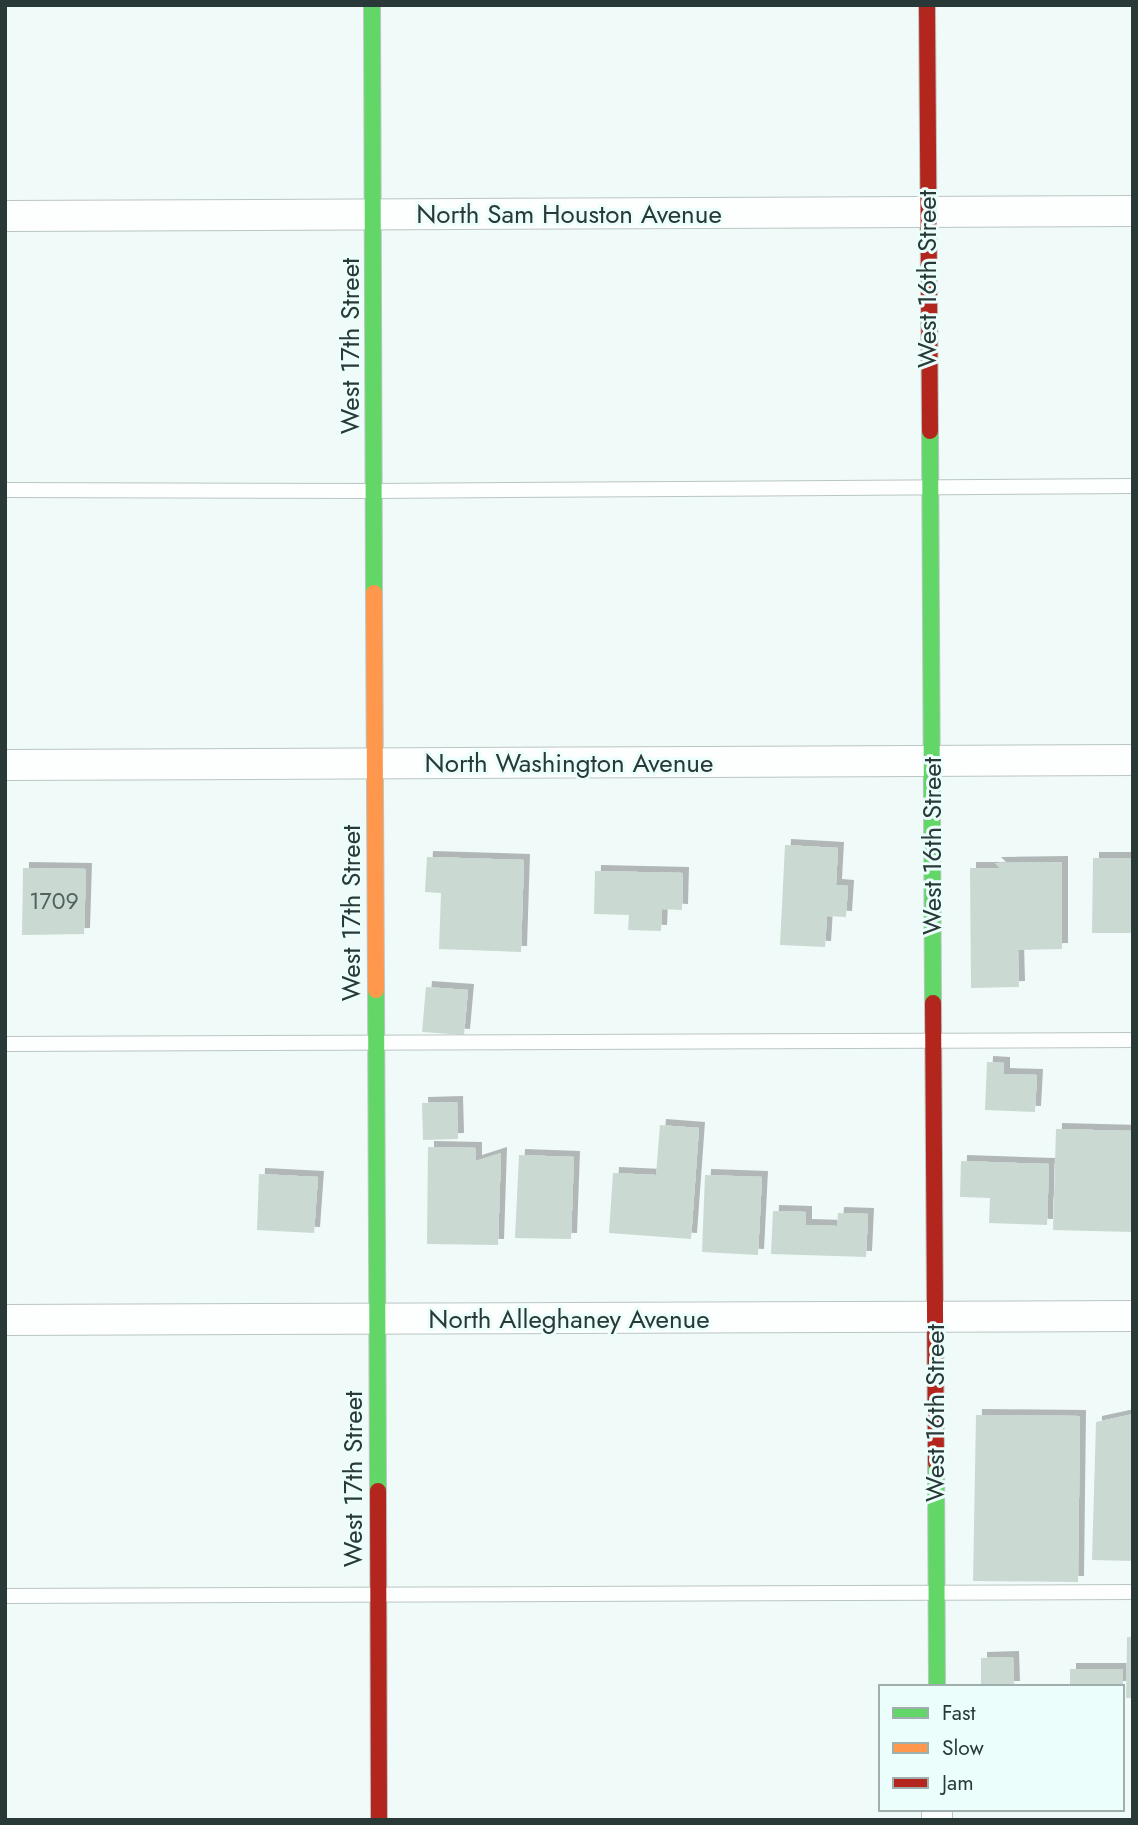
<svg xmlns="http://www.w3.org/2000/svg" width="1138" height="1825" font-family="Jost,sans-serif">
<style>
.building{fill:#cadad2;filter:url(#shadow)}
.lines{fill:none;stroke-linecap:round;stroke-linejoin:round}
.lane-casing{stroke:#bac6c4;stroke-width:16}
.street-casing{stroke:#bac6c4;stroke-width:32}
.fast-casing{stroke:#bac6c4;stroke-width:18}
.slow-casing{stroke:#bac6c4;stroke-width:18}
.jam-casing{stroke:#bac6c4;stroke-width:18}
.lane{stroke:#fdfefe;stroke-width:14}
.street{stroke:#fdfefe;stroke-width:30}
.fast{stroke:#63d668;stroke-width:16}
.slow{stroke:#ff974d;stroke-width:16}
.jam{stroke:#b3261e;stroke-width:16}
.labels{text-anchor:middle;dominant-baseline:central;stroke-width:6;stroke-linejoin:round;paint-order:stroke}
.number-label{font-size:23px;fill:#50615e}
.street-label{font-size:26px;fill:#283937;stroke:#ecfefb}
</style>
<defs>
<filter id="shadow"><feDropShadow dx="6" dy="-6" stdDeviation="0" flood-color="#0004"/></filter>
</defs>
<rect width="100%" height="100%" fill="#f0faf8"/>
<path class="building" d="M 785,845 L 838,848 L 836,885 L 848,886 L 846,917 L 827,916 L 825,947 L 780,945 Z
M 427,857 L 524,860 L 521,952 L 439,949 L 441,893 L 425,892 Z
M 1093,858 L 1133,858 L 1133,933 L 1092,933 Z
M 1062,862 L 1062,949 L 1018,950 L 1019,987 L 971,988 L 970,868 L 1000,868 L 995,863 Z
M 23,868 L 86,869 L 84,934 L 22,935 Z
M 595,871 L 683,873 L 682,910 L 662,909 L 661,931 L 628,930 L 629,915 L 594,914 Z
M 426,987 L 468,990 L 464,1035 L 422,1032 Z
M 987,1062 L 1004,1063 L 1004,1074 L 1037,1075 L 1035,1112 L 985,1110 Z
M 457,1102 L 458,1139 L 423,1140 L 422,1103 Z
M 660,1125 L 699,1128 L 691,1239 L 609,1233 L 613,1173 L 656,1175 Z
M 1056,1129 L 1133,1131 L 1133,1232 L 1053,1230 Z
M 428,1147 L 476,1148 L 476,1161 L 501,1153 L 498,1245 L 427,1244 Z
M 519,1155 L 574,1157 L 571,1239 L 515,1238 Z
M 961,1161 L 1049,1164 L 1047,1225 L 989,1223 L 990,1198 L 960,1197 Z
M 259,1174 L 318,1177 L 314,1233 L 257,1230 Z
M 705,1175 L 762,1177 L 758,1255 L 702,1252 Z
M 773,1211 L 806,1212 L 806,1225 L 837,1226 L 838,1213 L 868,1214 L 866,1257 L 771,1254 Z
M 1133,1414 L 1133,1561 L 1092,1560 L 1096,1422 Z
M 976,1415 L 1080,1416 L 1078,1582 L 973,1581 Z
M 1127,1637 L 1133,1637 L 1133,1698 L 1126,1698 Z
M 1013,1657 L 1014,1687 L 981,1687 L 981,1658 Z
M 1070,1669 L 1123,1669 L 1123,1687 L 1070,1687 Z"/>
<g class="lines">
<defs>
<path id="lane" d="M 5,490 L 375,491 L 1133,486
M 5,1044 L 1133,1040
M 5,1596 L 1133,1592"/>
<path id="street" d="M 5,216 L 1133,211
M 5,765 L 1133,760
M 5,1320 L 1133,1316
M 937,1809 L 937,1820"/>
<path id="fast" d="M 372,5 L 374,593
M 930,431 L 933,1003
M 376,990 L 378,1491
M 936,1463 L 937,1687"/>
<path id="slow" d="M 374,593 L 376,990"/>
<path id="jam" d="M 927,5 L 930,431
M 933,1003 L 936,1463
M 378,1491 L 379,1820"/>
</defs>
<use href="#lane" class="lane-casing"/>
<use href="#street" class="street-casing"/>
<use href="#fast" class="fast-casing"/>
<use href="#slow" class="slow-casing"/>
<use href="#jam" class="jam-casing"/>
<use href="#lane" class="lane"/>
<use href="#street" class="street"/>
<use href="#fast" class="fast"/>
<use href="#slow" class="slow"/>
<use href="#jam" class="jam"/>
</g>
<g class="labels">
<g class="number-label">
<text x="54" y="901">1709</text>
</g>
<g class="street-label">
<text x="569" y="214">North Sam Houston Avenue</text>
<text transform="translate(927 279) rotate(-90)">West 16th Street</text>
<text transform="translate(350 346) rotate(-90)">West 17th Street</text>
<text x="569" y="763">North Washington Avenue</text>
<text transform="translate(932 846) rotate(-90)">West 16th Street</text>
<text transform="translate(351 913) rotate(-90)">West 17th Street</text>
<text x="569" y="1319">North Alleghaney Avenue</text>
<text transform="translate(935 1413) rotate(-90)">West 16th Street</text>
<text transform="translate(353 1479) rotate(-90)">West 17th Street</text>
</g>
</g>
<rect width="1138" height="1825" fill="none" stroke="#283937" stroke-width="14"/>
<rect x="879" y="1685" width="245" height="126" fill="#ecfefb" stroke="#9eafad" stroke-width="2"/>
<rect x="893" y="1708" width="35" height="10" fill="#63d668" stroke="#9eafad" stroke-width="2"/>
<text x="942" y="1720" font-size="21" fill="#283937">Fast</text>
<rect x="893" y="1743" width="35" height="10" fill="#ff974d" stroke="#9eafad" stroke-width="2"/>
<text x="942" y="1755" font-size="21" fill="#283937">Slow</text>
<rect x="893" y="1778" width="35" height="10" fill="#b3261e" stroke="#9eafad" stroke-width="2"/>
<text x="942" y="1790" font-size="21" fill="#283937">Jam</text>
</svg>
